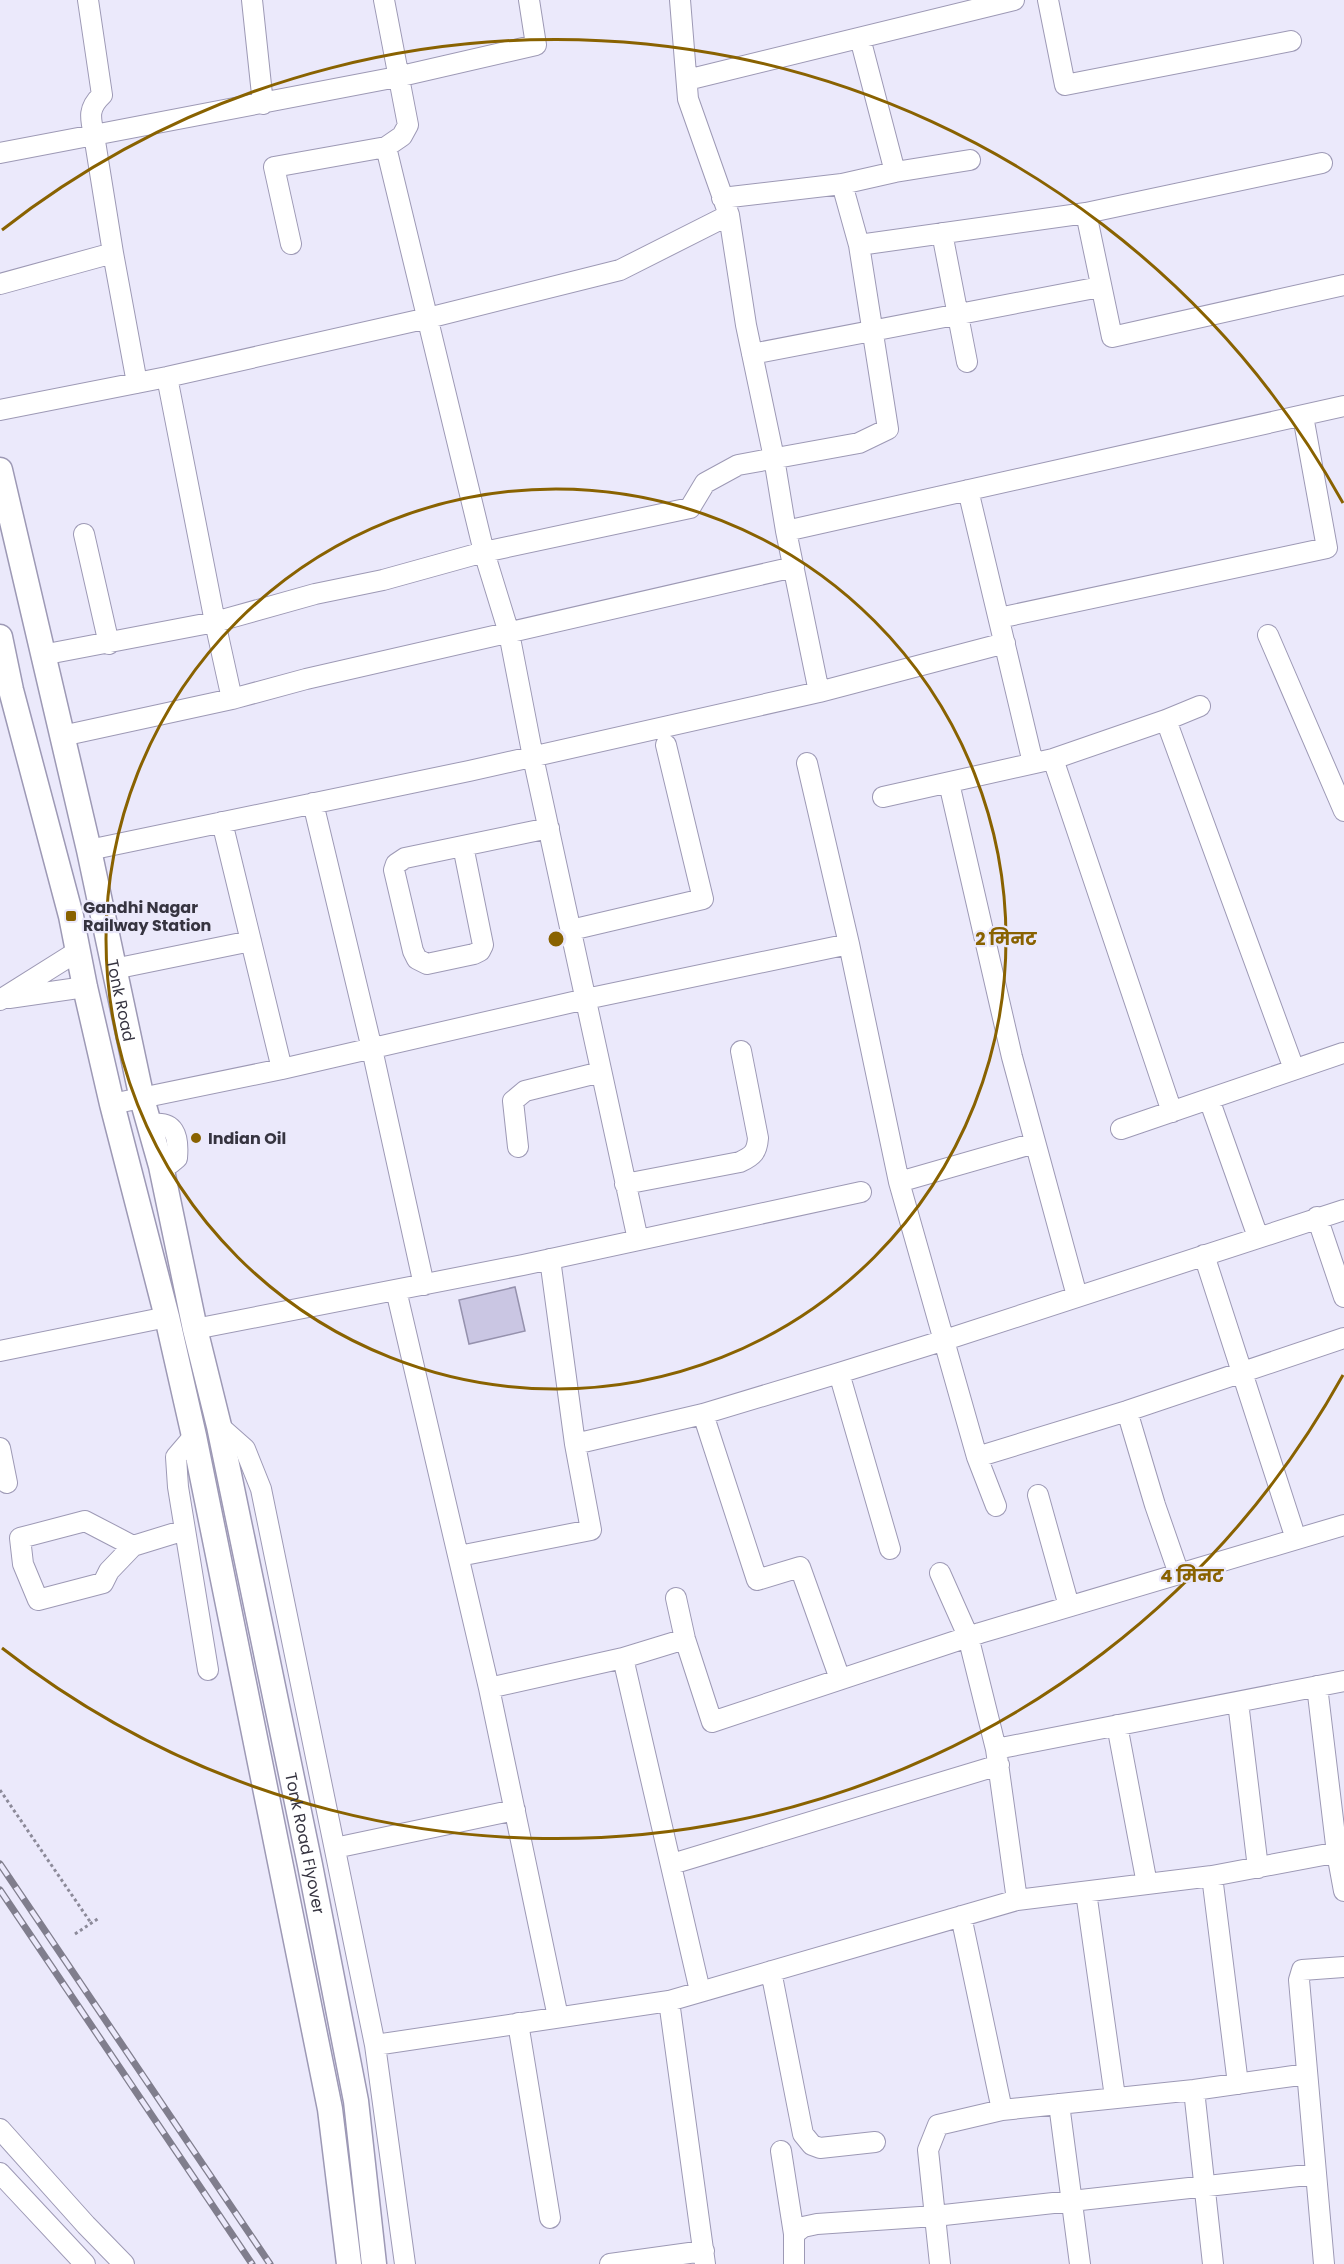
<svg xmlns="http://www.w3.org/2000/svg" width="1344" height="2264" font-family="Poppins,'Noto Sans Devanagari',sans-serif">
<style>
.building{fill:#cac6e3;stroke:#9591ad;stroke-width:1.5}
.lines{fill:none;stroke-linecap:round;stroke-linejoin:round}
.minor-casing{stroke:#9d99b5;stroke-width:22}
.major-casing{stroke:#9d99b5;stroke-width:27}
.path{stroke:#8c8a99;stroke-width:3;stroke-dasharray:3 3;stroke-linecap:butt}
.minor{stroke:#fff;stroke-width:20}
.major{stroke:#fff;stroke-width:24}
.rail-casing{stroke:#807e8d;stroke-width:7}
.rail{stroke:#ebe9fb;stroke-width:4.5;stroke-dasharray:14;stroke-linecap:butt}
.ring{fill:none;stroke:#896200;stroke-width:3}
.poi-dot{fill:#896200;stroke:#ebe9fb;stroke-width:2}
.labels{text-anchor:middle;dominant-baseline:central;stroke-width:4.5;stroke-linejoin:round;paint-order:stroke}
.poi-label{font-size:16px;font-weight:bold;fill:#363440;stroke:#ebe9fb;text-anchor:start}
.street-label{font-size:16px;fill:#363440;stroke:#ebe9fb}
.centre{fill:#896200;stroke:#ebe9fb;stroke-width:3}
.ring-label{font-size:18px;text-anchor:middle;font-weight:bold;fill:#896200;stroke:#ebe9fb;stroke-width:4.5;stroke-linejoin:round;paint-order:stroke}
</style>
<rect width="100%" height="100%" fill="#ebe9fb"/>
<path class="building" d="M 515,1287 L 525,1331 L 469,1344 L 459,1300 Z"/>
<g class="lines">
<defs>
<path id="minor" d="M 88,0 L 102,95 C 88,108 90,117 94,135 L 397,77 L 536,45 L 529,0
M 252,0 L 263,104
M 384,0 L 408,125 L 402,136 L 386,147 L 484,552 L 509,633 L 533,757 L 638,1240
M 680,0 L 688,99 L 729,215 L 746,325 L 774,458 L 786,531 L 819,692
M 1048,0 L 1065,85 L 1291,41
M 860,38 L 895,172
M 687,80 L 1014,0
M 0,153 L 94,135 L 113,253 L 0,284
M 842,184 L 895,172 L 970,160
M 722,198 L 842,184 L 859,245
M 1086,213 L 1112,337 L 1344,285
M 942,233 L 967,362
M 291,244 L 274,167 L 386,147
M 113,253 L 137,383
M 752,354 L 1100,287
M 167,377 L 215,622 L 232,699
M 0,410 L 167,377 L 428,318 L 620,270 L 729,215
M 968,490 L 1033,763
M 786,531 L 1344,406
M 84,534 L 109,644
M 999,618 L 1327,548 L 1303,416
M 1268,635 L 1344,811
M 42,655 L 215,622 L 315,594 L 383,580 L 484,552 L 690,508 L 705,483 L 738,465 L 859,443 L 888,429 L 859,245 L 1086,213 L 1322,163
M 1166,720 L 1294,1069
M 62,736 L 232,699 L 306,679 L 794,567
M 1053,759 L 1172,1112
M 807,763 L 849,944 L 899,1182 L 977,1457 L 996,1506
M 949,783 L 1012,1057 L 1077,1296
M 883,797 L 1053,759 L 1166,720 L 1200,706
M 313,803 L 372,1049 L 424,1285
M 222,822 L 282,1069
M 463,846 L 483,945 L 480,951 L 474,954 L 427,964 L 417,959 L 413,951 L 394,870 L 396,864 L 405,858 L 549,828
M 89,850 L 469,771 L 819,692 L 1005,643
M 571,930 L 703,899 L 666,745
M 114,969 L 251,941
M 9,998 L 85,987
M 0,1000 L 78,951
M 1209,1099 L 1258,1237
M 112,1104 L 282,1069 L 586,999 L 849,944
M 148,1125 C 175,1119 179,1136 177,1158 L 171,1163 L 161,1166
M 1121,1129 L 1343,1053
M 518,1147 L 513,1101 L 525,1091 L 601,1072
M 899,1182 L 1035,1143
M 625,1184 L 740,1162 C 753,1156 757,1152 758,1138 L 741,1051
M 1317,1217 L 1344,1297
M 1204,1255 L 1296,1539
M 396,1290 L 489,1688 L 558,2017
M 195,1329 L 523,1265 L 861,1192
M 0,1351 L 167,1317
M 839,1373 L 890,1549
M 1127,1411 L 1155,1505 L 1179,1574
M 703,1414 L 757,1580 L 800,1567 L 840,1679
M 219,1426 L 245,1449 L 261,1489 L 375,2045 L 405,2264
M 194,1436 L 176,1457 L 178,1487 L 208,1670
M 575,1444 L 703,1414 L 839,1373 L 945,1340 L 1344,1210
M 0,1448 L 7,1483
M 977,1457 L 1127,1411 L 1344,1338
M 1038,1495 L 1069,1606
M 133,1546 L 85,1521 L 20,1538 L 23,1564 L 38,1600 L 103,1583 L 109,1571 L 133,1546 L 185,1530
M 459,1556 L 591,1530 L 575,1444 L 550,1259
M 940,1573 L 968,1636 L 996,1749 L 1017,1900
M 676,1598 L 685,1639 L 712,1722 L 980,1633 L 1344,1525
M 623,1658 L 700,1991
M 1317,1686 L 1337,1853 L 1344,1891
M 489,1688 L 623,1658 L 685,1639
M 1238,1702 L 1258,1868
M 1117,1725 L 1147,1884
M 996,1749 L 1344,1681
M 335,1848 L 515,1810
M 672,1864 L 999,1765
M 1212,1876 L 1238,2084
M 1086,1892 L 1115,2097
M 961,1916 L 1002,2110
M 771,1971 L 803,2134 L 812,2145 L 820,2148 L 875,2142
M 669,2001 L 705,2264
M 518,2023 L 550,2218
M 375,2045 L 669,2001 L 1017,1900 L 1212,1876 L 1344,1851
M 1194,2090 L 1213,2264
M 1059,2104 L 1080,2264
M 0,2129 L 86,2225 L 124,2264
M 781,2151 L 794,2234
M 0,2173 L 85,2264
M 610,2264 L 704,2251
M 794,2264 L 794,2234 L 803,2227 L 817,2224 L 935,2216 L 1316,2174
M 940,2264 L 928,2150 L 938,2125 L 1002,2110 L 1194,2090 L 1307,2074
M 1324,2264 L 1299,1980 L 1302,1970 L 1344,1967"/>
<g id="major">
<path id="s1" d="M 0,470 L 89,850 L 142,1099 L 161,1166 L 195,1329 L 219,1426 L 310,1865 L 356,2101 L 374,2264"/>
<path d="M 0,637 L 11,690 L 71,916 L 85,987 L 112,1104 L 167,1317 L 194,1436 L 330,2109 L 349,2264"/>
</g>
</defs>
<use href="#minor" class="minor-casing"/>
<use href="#major" class="major-casing"/>
<path class="path" d="M 0,1790 L 91,1923
M 75,1934 L 99,1918"/>
<use href="#minor" class="minor"/>
<use href="#major" class="major"/>
<defs>
<path id="rail" d="M 0,1864 L 270,2264
M 0,1890 L 252,2264"/>
</defs>
<use href="#rail" class="rail-casing"/>
<use href="#rail" class="rail"/>
</g>
<g class="ring">
<circle cx="556" cy="939" r="450"/>
<path d="M1343 1375A900 900 0 0 1 2 1648M2 230A900 900 0 0 1 1343 503"/>
</g>
<g class="poi-dot">
<rect x="65" y="910" width="12" height="12" rx="3"/>
<circle cx="196" cy="1138" r="6"/>
</g>
<g class="labels">
<g class="poi-label">
<text x="83" y="907">Gandhi Nagar<tspan x="83" dy="18">Railway Station</tspan></text>
<text x="208" y="1138">Indian Oil</text>
</g>
<g class="street-label">
<text stroke="none"><textPath href="#s1" startOffset="544">Tonk Road</textPath></text>
<text stroke="none"><textPath href="#s1" startOffset="1407">Tonk Road Flyover</textPath></text>
</g>
</g>
<circle cx="556" cy="939" r="9" class="centre"/>
<g class="ring-label">
<text x="1006" y="945">2 मिनट</text>
<text x="1192" y="1582">4 मिनट</text>
</g>
</svg>
